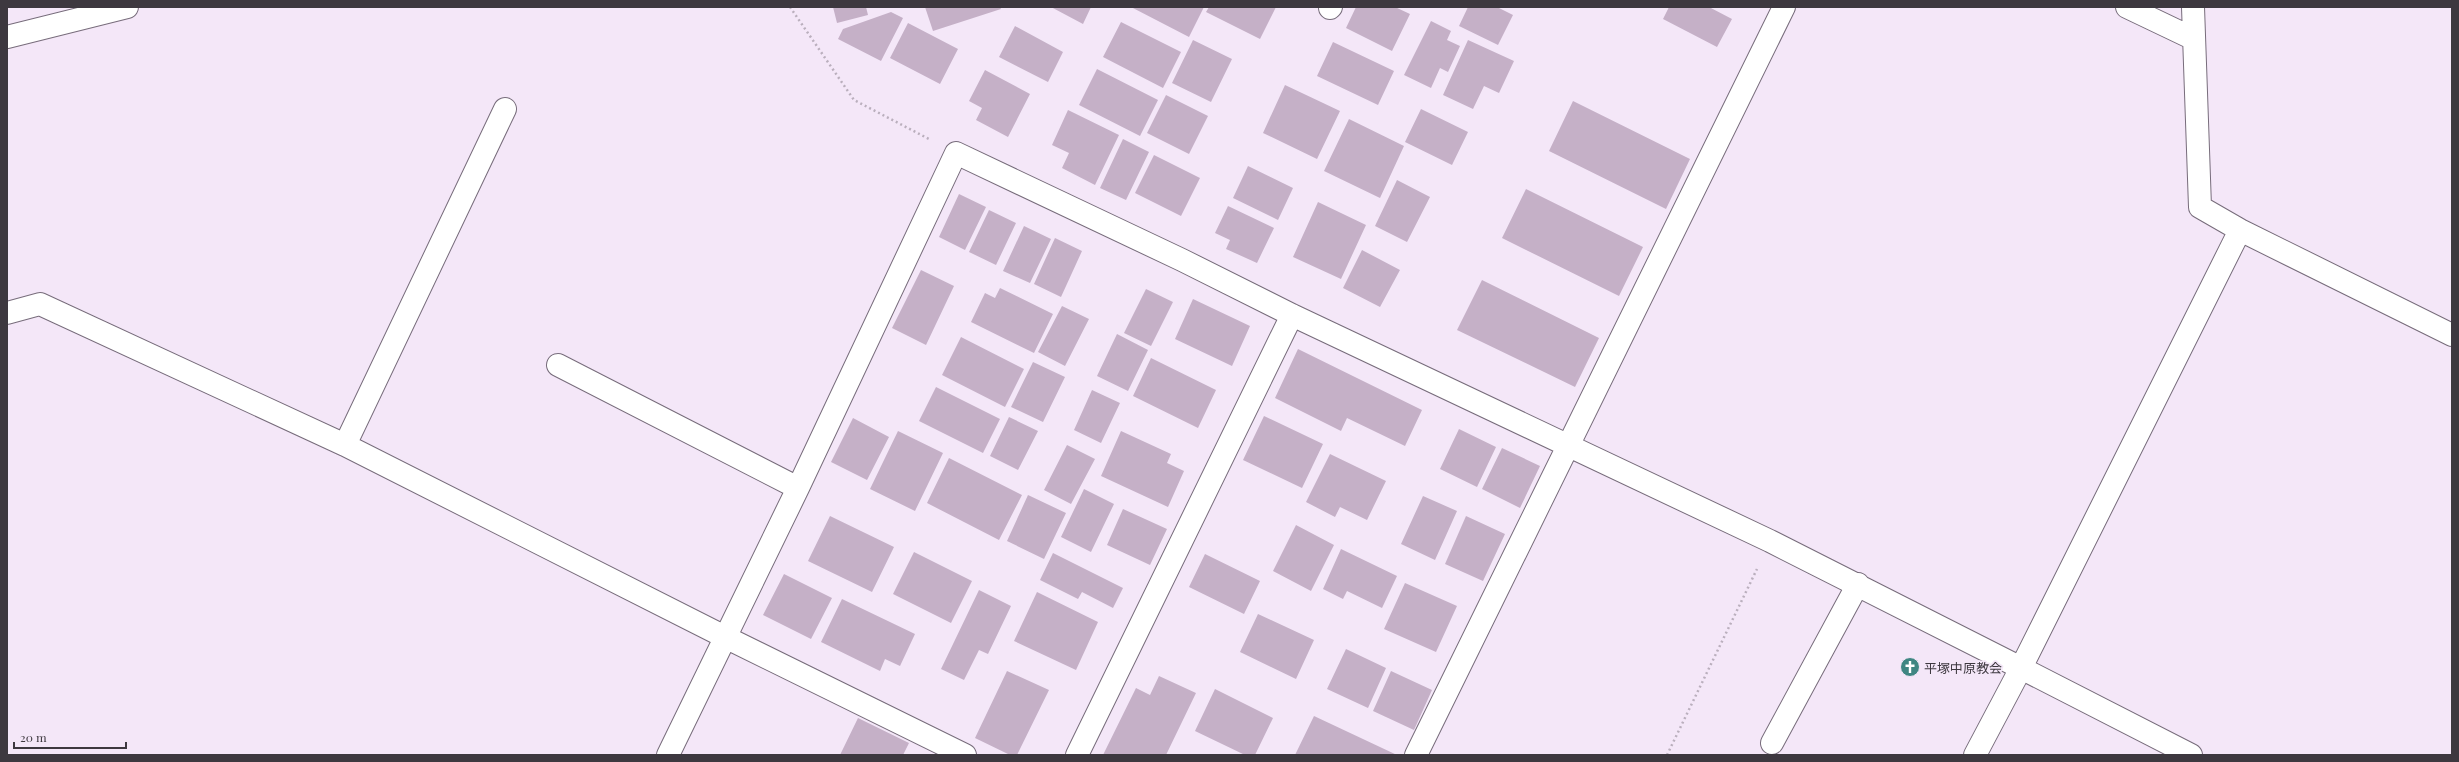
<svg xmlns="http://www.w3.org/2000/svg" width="2459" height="762" font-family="'Playfair Display','Noto Sans JP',serif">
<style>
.building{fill:#c5b0c7}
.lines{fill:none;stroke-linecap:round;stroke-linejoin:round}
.minor-casing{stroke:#776c7b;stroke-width:24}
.path{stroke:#baafbd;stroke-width:2.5;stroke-dasharray:2 3;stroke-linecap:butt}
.minor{stroke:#fff;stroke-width:22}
.labels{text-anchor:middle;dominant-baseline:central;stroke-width:3.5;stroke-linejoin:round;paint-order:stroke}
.poi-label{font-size:13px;fill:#3d383f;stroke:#f4e7f8;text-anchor:start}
</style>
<rect width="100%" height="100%" fill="#f4e7f8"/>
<path class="building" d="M 833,7 L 866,7 L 868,15 L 837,23 Z
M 925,7 L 1000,7 L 1001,9 L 933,31 Z
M 1051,7 L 1091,7 L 1083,24 Z
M 1131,7 L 1204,7 L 1189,37 Z
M 1209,7 L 1276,7 L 1260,39 L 1206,12 Z
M 1356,7 L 1395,7 L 1410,14 L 1392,51 L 1346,28 Z
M 1468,7 L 1497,7 L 1513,15 L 1498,45 L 1459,26 Z
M 1669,7 L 1709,7 L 1732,19 L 1717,47 L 1663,19 Z
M 891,12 L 903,18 L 881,61 L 838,39 L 843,29 Z
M 1431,21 L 1451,31 L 1447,40 L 1460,46 L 1448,72 L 1440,68 L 1431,88 L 1404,75 Z
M 1121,22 L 1181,52 L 1163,88 L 1103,57 Z
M 908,23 L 958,49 L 940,84 L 890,58 Z
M 1015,26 L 1063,52 L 1048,82 L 999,57 Z
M 1193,40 L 1232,59 L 1211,102 L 1172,83 Z
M 1468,40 L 1514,61 L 1499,93 L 1484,86 L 1473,109 L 1443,95 Z
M 1333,42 L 1394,71 L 1378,105 L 1317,76 Z
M 1097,69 L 1158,100 L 1140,136 L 1079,105 Z
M 985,70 L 1030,94 L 1008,137 L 976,120 L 982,108 L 969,101 Z
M 1285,85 L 1340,111 L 1317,159 L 1263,133 Z
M 1166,95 L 1208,116 L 1189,154 L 1147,133 Z
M 1573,101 L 1690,159 L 1666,209 L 1549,151 Z
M 1421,109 L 1468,132 L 1452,165 L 1405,142 Z
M 1068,110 L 1119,135 L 1095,185 L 1062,168 L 1069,153 L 1052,145 Z
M 1349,119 L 1404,146 L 1380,198 L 1324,171 Z
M 1123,139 L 1149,152 L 1126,200 L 1100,188 Z
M 1154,155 L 1200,178 L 1181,216 L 1135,193 Z
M 1248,166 L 1293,188 L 1278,220 L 1233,198 Z
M 1397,180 L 1430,197 L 1407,242 L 1375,226 Z
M 1526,189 L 1643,247 L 1619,296 L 1502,238 Z
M 959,194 L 986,207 L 965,250 L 939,237 Z
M 1318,202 L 1366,225 L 1341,279 L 1293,257 Z
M 1228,206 L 1274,228 L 1257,263 L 1226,249 L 1230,240 L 1215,233 Z
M 989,210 L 1016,223 L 996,265 L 969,252 Z
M 1024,226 L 1051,239 L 1030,283 L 1003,271 Z
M 1055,238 L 1082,251 L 1061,297 L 1034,284 Z
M 1362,250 L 1400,270 L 1380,307 L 1343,288 Z
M 921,270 L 954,286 L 926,345 L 892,328 Z
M 1482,280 L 1599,338 L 1575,387 L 1457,330 Z
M 1000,288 L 1053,314 L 1034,353 L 971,322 L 985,293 L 995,298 Z
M 1146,289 L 1173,302 L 1151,346 L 1124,333 Z
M 1193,299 L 1250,326 L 1232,366 L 1175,339 Z
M 1062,306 L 1089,319 L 1065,366 L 1038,352 Z
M 1117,334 L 1148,350 L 1128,391 L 1097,376 Z
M 961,337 L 1024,369 L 1005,407 L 942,375 Z
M 1298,349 L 1422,410 L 1405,446 L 1347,418 L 1341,431 L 1275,398 Z
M 1151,358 L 1216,390 L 1198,428 L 1133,396 Z
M 1033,362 L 1065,377 L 1043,422 L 1011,407 Z
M 936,387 L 1000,419 L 983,453 L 919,421 Z
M 1092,390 L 1120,403 L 1101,443 L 1074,430 Z
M 1264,416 L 1323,444 L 1302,488 L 1243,460 Z
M 1009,417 L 1038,431 L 1018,470 L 990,456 Z
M 853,418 L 889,437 L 867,480 L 831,462 Z
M 1459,429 L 1496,447 L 1477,487 L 1440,469 Z
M 898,431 L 943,453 L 915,511 L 870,489 Z
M 1121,431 L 1171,454 L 1167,463 L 1184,471 L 1168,507 L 1101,476 Z
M 1067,445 L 1095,459 L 1071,504 L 1044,490 Z
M 1502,448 L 1540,466 L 1520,508 L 1482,489 Z
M 1330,454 L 1386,481 L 1367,520 L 1340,507 L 1335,517 L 1306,502 Z
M 949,458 L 1022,495 L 999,540 L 927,503 Z
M 1084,489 L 1114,504 L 1091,552 L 1061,537 Z
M 1028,495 L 1066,513 L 1044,559 L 1007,541 Z
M 1423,496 L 1457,511 L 1435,560 L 1401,544 Z
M 1123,509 L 1167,529 L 1150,565 L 1107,545 Z
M 830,516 L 894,547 L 872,592 L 808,561 Z
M 1466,516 L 1505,534 L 1483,581 L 1445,564 Z
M 1296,525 L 1334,545 L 1311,591 L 1273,571 Z
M 1341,549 L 1397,576 L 1382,608 L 1347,591 L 1343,599 L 1323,589 Z
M 914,552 L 972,581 L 951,623 L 893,594 Z
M 1053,553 L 1123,588 L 1113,608 L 1082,592 L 1078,599 L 1040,580 Z
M 1205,554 L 1260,581 L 1244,614 L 1189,587 Z
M 784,574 L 832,598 L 811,639 L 763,615 Z
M 1405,583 L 1457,606 L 1436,652 L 1384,629 Z
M 979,590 L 1011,606 L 988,654 L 979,650 L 964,680 L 941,669 Z
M 1037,592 L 1098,622 L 1076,670 L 1014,641 Z
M 842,599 L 915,634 L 900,666 L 885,659 L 880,671 L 821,642 Z
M 1258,614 L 1314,640 L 1296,679 L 1240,652 Z
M 1346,649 L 1386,668 L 1368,708 L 1327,689 Z
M 1007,671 L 1049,690 L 1017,755 L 1010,755 L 975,738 Z
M 1391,671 L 1432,690 L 1414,730 L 1373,711 Z
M 1159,676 L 1196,693 L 1166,755 L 1103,755 L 1136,688 L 1150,695 Z
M 1215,689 L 1273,718 L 1255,755 L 1245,755 L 1195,731 Z
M 1314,716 L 1397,755 L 1295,755 Z
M 858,718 L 909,743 L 903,755 L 840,755 Z"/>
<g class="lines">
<defs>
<path id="minor" d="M 2127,7 L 2194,39
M 2193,7 L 2200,207 L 2240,230 L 2452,335
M 1330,8 L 1331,7
M 7,37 L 127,7
M 7,313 L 40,304 L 345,445 L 725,637 L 965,755
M 558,365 L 798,488
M 345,445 L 505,109
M 1772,743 L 1858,584
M 668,755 L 798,488 L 956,153 L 1182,260 L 1292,315 L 1770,541 L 2021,668 L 2240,230
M 1077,755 L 1292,315
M 1416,755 L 1784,7
M 1975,755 L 2021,668 L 2191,755"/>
</defs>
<use href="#minor" class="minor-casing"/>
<path class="path" d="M 790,7 L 854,100 L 929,139
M 1667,755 L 1757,569"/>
<use href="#minor" class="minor"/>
</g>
<defs>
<symbol id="church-disc" viewBox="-11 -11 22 22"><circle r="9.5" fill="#3f8682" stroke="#f4e7f8"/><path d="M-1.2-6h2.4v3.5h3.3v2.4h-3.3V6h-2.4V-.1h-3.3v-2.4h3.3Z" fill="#fff"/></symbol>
</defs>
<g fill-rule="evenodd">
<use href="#church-disc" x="1899" y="656" width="22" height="22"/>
</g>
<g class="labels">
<g class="poi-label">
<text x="1924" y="667">平塚中原教会</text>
</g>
</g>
<rect width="2459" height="762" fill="none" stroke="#3d383f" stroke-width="16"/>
<path d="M14 742v6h112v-6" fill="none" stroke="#3d383f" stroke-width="2"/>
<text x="20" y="742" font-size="12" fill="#3d383f" stroke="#f4e7f8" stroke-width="3" paint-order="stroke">20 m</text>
</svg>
